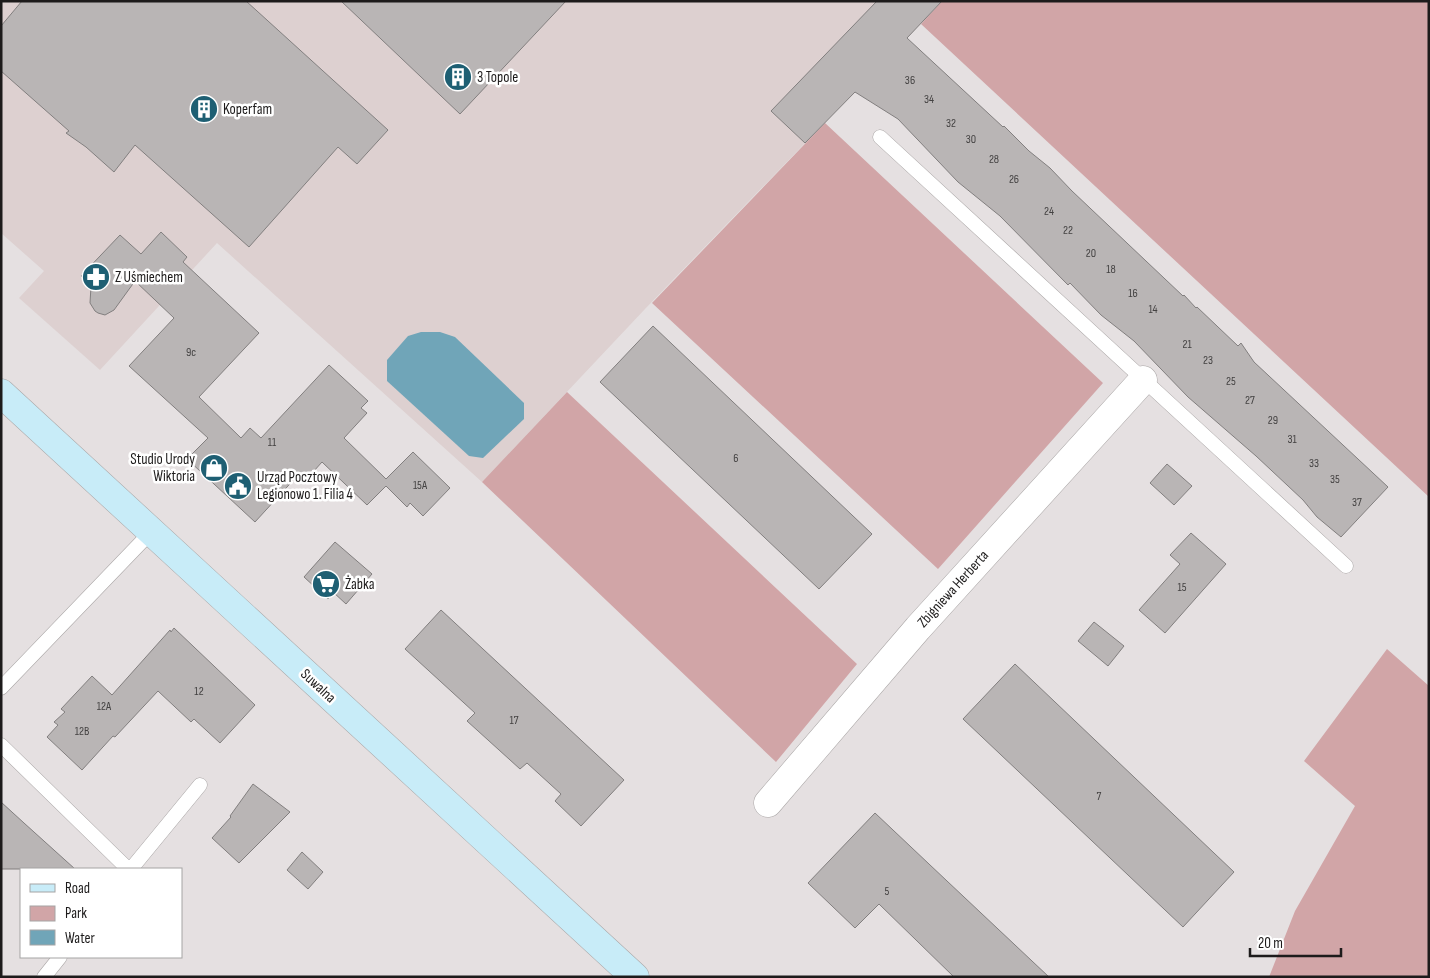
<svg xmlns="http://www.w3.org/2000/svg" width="1430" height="978" font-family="'Sofia Sans Condensed',sans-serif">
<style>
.built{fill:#ddd0d0}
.green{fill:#d1a5a7}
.water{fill:#70a5b8}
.building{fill:#b9b5b5;stroke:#827f7f}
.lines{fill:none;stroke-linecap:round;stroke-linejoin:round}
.lane-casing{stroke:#aaa6a6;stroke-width:15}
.street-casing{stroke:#aaa6a6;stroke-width:29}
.secondary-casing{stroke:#aaa6a6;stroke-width:29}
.lane{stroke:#fff;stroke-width:14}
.street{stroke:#fff;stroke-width:28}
.secondary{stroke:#c8ecf8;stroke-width:28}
.labels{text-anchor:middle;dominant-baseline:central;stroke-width:5;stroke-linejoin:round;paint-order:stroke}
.number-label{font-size:12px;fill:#444242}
.poi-label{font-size:15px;fill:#1d1b1b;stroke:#fff;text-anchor:start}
.street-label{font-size:15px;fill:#1d1b1b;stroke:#fff}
</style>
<rect width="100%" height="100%" fill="#e5e0e1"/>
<path class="built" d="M 1,1 L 942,1 L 645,309 L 482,482 L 217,243 L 100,370 L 19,298 L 44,271 L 1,233 Z"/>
<path class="green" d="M 942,1 L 1429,1 L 1429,497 L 921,24 Z
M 825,123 L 1103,383 L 938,569 L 652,303 Z
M 567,392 L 857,664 L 776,762 L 482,482 Z
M 1387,649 L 1429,686 L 1429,977 L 1269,977 L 1295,911 L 1355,806 L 1304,761 Z"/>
<path class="water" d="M 421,332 L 440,332 L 455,337 L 524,403 L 524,419 L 483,458 L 469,456 L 387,381 L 387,360 L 408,336 Z"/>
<path class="building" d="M 22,1 L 246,1 L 388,130 L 357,164 L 338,147 L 249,247 L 135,145 L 114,172 L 86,147 L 66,133 L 69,131 L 1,71 L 1,26 Z
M 341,1 L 566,1 L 460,114 Z
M 877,1 L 942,1 L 907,38 L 1003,127 L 1004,126 L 1029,151 L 1050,168 L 1072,191 L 1183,296 L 1184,295 L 1196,308 L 1197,307 L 1238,346 L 1241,343 L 1254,362 L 1388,487 L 1341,537 L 1317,517 L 1303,500 L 1256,456 L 1188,397 L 1134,341 L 1101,315 L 1070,283 L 1068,285 L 1000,216 L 958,182 L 898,119 L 855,92 L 805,143 L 771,111 Z
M 161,232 L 187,257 L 183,262 L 259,333 L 199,397 L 241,438 L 250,428 L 261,438 L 329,365 L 368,401 L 361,408 L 367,413 L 344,438 L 386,479 L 413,452 L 450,488 L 423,516 L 410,503 L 407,507 L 386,486 L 367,505 L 322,462 L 305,481 L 298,475 L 255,522 L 187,459 L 208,438 L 129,366 L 174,318 L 135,281 L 114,310 L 105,315 L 98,313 L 95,311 L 90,303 L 91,286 L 81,276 L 120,235 L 141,254 Z
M 653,326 L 872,534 L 819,589 L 600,382 Z
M 1167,464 L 1192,486 L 1174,505 L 1150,483 Z
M 1191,533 L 1226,564 L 1165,633 L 1139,610 L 1180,564 L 1170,555 Z
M 335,542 L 372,574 L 346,604 L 333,592 L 328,599 L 304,577 Z
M 441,610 L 624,780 L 581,826 L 555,801 L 561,794 L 527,763 L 520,769 L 467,721 L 475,713 L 405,649 Z
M 1094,622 L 1124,646 L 1108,666 L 1078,641 Z
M 174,628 L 255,705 L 220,743 L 194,719 L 191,722 L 158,691 L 115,737 L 113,736 L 82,770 L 47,737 L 58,725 L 54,722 L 65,712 L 61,709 L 92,676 L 112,695 L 170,630 L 171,632 Z
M 1015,664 L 1234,872 L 1183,927 L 963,719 Z
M 253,784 L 290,812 L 239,863 L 212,838 L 231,817 L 230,816 Z
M 1,802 L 24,823 L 75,869 L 1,869 Z
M 875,813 L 947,881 L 1049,977 L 954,977 L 879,904 L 855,928 L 808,883 Z
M 302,852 L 323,872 L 308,889 L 287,870 Z"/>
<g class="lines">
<defs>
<path id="lane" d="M 880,137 L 1346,566
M 1,688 L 152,531
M 1,745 L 128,869
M 131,869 L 200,785
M 44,977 L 60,957"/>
<path id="street" d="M 768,803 L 918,628 L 1143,380"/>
<path id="secondary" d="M 1,393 L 635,977"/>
</defs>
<use href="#lane" class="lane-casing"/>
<use href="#street" class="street-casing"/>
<use href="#secondary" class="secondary-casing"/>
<use href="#lane" class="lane"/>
<use href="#street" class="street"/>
<use href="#secondary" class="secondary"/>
</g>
<defs>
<symbol id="building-disc" viewBox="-11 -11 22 22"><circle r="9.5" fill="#1e5f73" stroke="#fff"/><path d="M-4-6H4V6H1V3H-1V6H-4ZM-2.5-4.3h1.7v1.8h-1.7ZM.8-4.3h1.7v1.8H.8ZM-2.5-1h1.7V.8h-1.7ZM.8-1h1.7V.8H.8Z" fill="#fff"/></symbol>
<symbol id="pharmacy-disc" viewBox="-11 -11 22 22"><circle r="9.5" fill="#1e5f73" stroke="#fff"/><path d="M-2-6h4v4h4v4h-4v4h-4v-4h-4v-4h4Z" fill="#fff"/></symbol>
<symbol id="shop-disc" viewBox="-11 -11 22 22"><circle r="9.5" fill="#1e5f73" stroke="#fff"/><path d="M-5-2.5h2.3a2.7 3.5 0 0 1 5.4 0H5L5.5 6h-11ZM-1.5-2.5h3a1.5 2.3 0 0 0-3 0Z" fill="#fff"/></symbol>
<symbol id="civic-disc" viewBox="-11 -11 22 22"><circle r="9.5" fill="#1e5f73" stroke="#fff"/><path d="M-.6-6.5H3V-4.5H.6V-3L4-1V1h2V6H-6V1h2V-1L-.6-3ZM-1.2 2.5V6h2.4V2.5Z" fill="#fff"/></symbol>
<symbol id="supermarket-disc" viewBox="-11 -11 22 22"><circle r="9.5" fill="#1e5f73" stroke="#fff"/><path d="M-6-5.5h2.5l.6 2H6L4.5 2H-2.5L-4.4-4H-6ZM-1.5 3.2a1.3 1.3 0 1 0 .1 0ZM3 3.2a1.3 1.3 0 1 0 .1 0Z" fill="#fff"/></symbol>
</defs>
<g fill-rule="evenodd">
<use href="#building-disc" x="442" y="61" width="32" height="32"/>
<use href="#building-disc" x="188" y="93" width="32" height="32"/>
<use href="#pharmacy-disc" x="80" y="261" width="32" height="32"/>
<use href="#shop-disc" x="198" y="452" width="32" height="32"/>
<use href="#civic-disc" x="222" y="470" width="32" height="32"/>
<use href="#supermarket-disc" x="310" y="568" width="32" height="32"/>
</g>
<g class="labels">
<g class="number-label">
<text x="910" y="80">36</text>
<text x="929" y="99">34</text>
<text x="951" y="123">32</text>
<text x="971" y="139">30</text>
<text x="994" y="159">28</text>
<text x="1014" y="179">26</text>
<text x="1049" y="211">24</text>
<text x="1068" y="230">22</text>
<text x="1091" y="253">20</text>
<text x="1111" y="269">18</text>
<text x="1133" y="293">16</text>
<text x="1153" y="309">14</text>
<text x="1187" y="344">21</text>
<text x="191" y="352">9c</text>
<text x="1208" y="360">23</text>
<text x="1231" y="381">25</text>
<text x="1250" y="400">27</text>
<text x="1273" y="420">29</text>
<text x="1292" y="439">31</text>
<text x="272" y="442">11</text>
<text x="736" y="458">6</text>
<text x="1314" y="463">33</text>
<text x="1335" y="479">35</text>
<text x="420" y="485">15A</text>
<text x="1357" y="502">37</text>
<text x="1182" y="587">15</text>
<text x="199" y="691">12</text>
<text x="104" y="706">12A</text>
<text x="514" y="720">17</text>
<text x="82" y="731">12B</text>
<text x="1099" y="796">7</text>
<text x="887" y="891">5</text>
</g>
<g class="poi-label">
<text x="477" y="77">3 Topole</text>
<text x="223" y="109">Koperfam</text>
<text x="115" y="277">Z Uśmiechem</text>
<text x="195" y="459" text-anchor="end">Studio Urody<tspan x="195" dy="17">Wiktoria</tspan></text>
<text x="257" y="477">Urząd Pocztowy<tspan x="257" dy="17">Legionowo 1. Filia 4</tspan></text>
<text x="345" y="584">Żabka</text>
</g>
<g class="street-label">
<text transform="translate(953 589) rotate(-48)">Zbigniewa Herberta</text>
<text transform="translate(318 686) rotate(43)">Suwalna</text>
</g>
</g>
<rect width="1430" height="978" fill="none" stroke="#1d1b1b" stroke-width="5"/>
<rect x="20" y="868" width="162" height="90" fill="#ffffff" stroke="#a5a4a4"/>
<rect x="30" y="884" width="25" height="8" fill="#c8ecf8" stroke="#a5a4a4"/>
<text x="65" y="893" font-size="15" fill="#1d1b1b">Road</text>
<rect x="30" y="906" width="25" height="15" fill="#d1a5a7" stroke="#a5a4a4"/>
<text x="65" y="918" font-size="15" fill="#1d1b1b">Park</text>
<rect x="30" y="930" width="25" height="15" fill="#70a5b8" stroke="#a5a4a4"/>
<text x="65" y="943" font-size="15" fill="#1d1b1b">Water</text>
<path d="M1250 948v8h91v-8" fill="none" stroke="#1d1b1b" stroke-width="2.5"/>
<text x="1258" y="948" font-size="15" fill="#1d1b1b" stroke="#ffffff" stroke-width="4" paint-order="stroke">20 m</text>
</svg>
